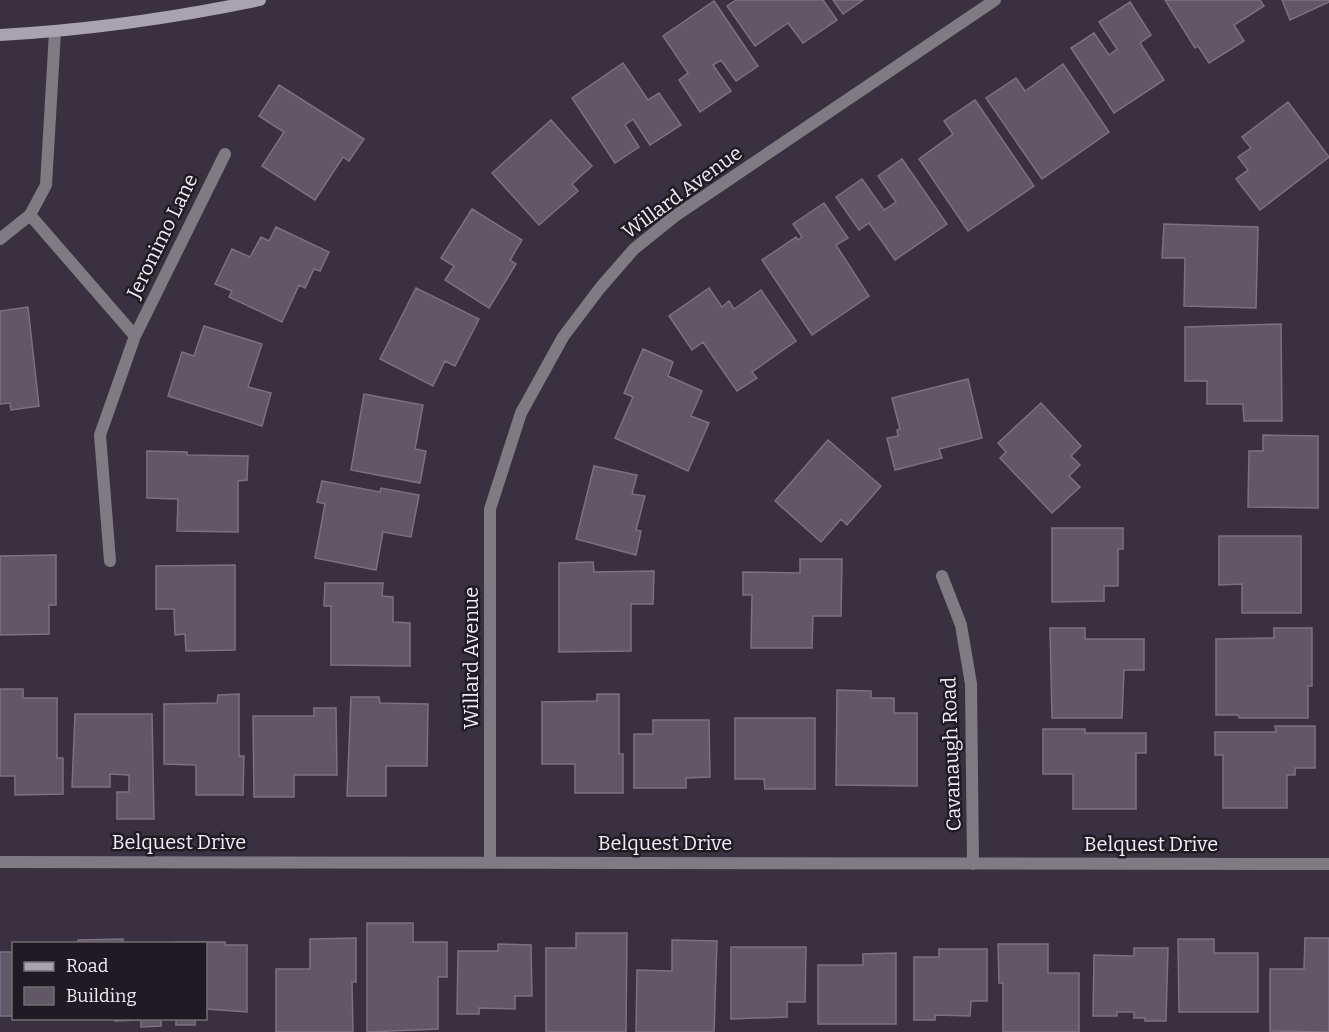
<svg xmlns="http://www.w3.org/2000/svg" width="1329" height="1032" font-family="Bitter,serif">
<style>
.building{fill:#605767;stroke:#7b7182;stroke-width:1.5}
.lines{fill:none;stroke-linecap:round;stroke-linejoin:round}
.minor{stroke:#7f7b83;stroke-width:12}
.secondary{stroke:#a9a2af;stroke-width:12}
.labels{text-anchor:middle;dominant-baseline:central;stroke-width:5;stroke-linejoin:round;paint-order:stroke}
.street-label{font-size:20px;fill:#f1ebf5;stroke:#1f1b22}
</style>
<rect width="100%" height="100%" fill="#3a3140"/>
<path class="building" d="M 736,0 L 823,0 L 837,20 L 803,43 L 788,23 L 755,46 L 727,6 Z
M 833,0 L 863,0 L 843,14 Z
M 1165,0 L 1260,0 L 1264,6 L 1234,25 L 1244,41 L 1209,63 L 1198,46 L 1195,48 Z
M 1282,0 L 1329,0 L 1329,2 L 1290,20 Z
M 714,1 L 758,66 L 736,81 L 721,60 L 713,65 L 731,91 L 700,112 L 679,80 L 688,73 L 663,36 Z
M 1130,2 L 1151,35 L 1140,43 L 1164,80 L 1114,113 L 1071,48 L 1094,33 L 1109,55 L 1117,49 L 1099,22 Z
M 623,63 L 648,100 L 659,93 L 681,125 L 650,145 L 633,119 L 625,125 L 639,147 L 615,163 L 572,98 Z
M 1063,64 L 1109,132 L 1042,179 L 986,98 L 1016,78 L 1025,91 Z
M 279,85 L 364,139 L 349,161 L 343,157 L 315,200 L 262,166 L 284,132 L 259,116 Z
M 975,100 L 1034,186 L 968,231 L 919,159 L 953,134 L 944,121 Z
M 1288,102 L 1329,157 L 1260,210 L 1236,179 L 1248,170 L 1238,157 L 1251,148 L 1242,137 Z
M 551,120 L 592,166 L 572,184 L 578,191 L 539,225 L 492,173 Z
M 902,159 L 947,224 L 895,260 L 869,223 L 859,230 L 836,197 L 862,179 L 884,210 L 896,202 L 878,176 Z
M 824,203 L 848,238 L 836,245 L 869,296 L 812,335 L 762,260 L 796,237 L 798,240 L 802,237 L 793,224 Z
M 472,209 L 522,240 L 510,260 L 516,264 L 489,308 L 445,280 L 454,266 L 441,258 Z
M 1164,224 L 1258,227 L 1256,308 L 1184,306 L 1185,258 L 1162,258 Z
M 276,227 L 329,252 L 320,271 L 314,269 L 305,288 L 299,285 L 282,322 L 229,297 L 232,291 L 215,284 L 232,249 L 250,257 L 261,237 L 269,241 Z
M 416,288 L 479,319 L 455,366 L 445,361 L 433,386 L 380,359 Z
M 709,288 L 722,307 L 729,301 L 734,309 L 761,290 L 796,341 L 752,372 L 757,378 L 737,391 L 703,342 L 692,350 L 669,316 Z
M 28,307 L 39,406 L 11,410 L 10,403 L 0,404 L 0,311 Z
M 1281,324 L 1282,421 L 1244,421 L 1243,404 L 1207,404 L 1207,381 L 1185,381 L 1185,327 Z
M 204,326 L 262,344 L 248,387 L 271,393 L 262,426 L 168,396 L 182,352 L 194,356 Z
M 643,349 L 673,362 L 668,376 L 702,391 L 691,416 L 709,423 L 688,471 L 615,438 L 633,397 L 624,393 Z
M 968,379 L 982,438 L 939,449 L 942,458 L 895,470 L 887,438 L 898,436 L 897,430 L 900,429 L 892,398 Z
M 364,394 L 423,405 L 415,449 L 426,451 L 420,483 L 351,470 Z
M 1041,403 L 1081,446 L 1071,456 L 1080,465 L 1069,476 L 1080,487 L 1052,513 L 1000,458 L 1006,452 L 998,443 Z
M 1263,435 L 1318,436 L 1318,508 L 1248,507 L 1249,451 L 1263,451 Z
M 828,440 L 881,486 L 847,525 L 841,519 L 821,542 L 775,501 Z
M 147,451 L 187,452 L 187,455 L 248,456 L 247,480 L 238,481 L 238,532 L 177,531 L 178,499 L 147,498 Z
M 594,466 L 637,475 L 632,494 L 645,496 L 636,530 L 641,531 L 636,555 L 576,539 Z
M 322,481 L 380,492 L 381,488 L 419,495 L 411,537 L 383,532 L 376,570 L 315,558 L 325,504 L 317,502 Z
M 1052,528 L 1123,528 L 1123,549 L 1118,549 L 1118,586 L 1104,586 L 1104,601 L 1052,602 Z
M 1219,536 L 1301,536 L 1301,613 L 1242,613 L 1242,584 L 1219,585 Z
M 56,555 L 56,605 L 49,605 L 49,634 L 0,635 L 0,556 Z
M 800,559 L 842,559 L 841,616 L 813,616 L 812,648 L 751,648 L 752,595 L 743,595 L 743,572 L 800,573 Z
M 593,562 L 594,572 L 654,571 L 653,604 L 631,604 L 631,651 L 559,652 L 559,563 Z
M 235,565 L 235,650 L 186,651 L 185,634 L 175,635 L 174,609 L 156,609 L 156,566 Z
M 325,583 L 383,583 L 382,596 L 393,597 L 393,622 L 410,623 L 410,666 L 331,665 L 331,606 L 324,606 Z
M 1050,628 L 1085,628 L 1085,639 L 1144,639 L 1144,670 L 1124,670 L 1122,718 L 1052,718 Z
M 1274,628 L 1312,628 L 1312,686 L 1308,686 L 1308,718 L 1239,718 L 1238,715 L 1216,715 L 1216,639 L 1274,638 Z
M 0,689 L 23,689 L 23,698 L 57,698 L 57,758 L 63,758 L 63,794 L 15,795 L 15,776 L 0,776 Z
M 837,690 L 871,691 L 871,698 L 894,698 L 894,713 L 917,713 L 917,786 L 836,785 Z
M 239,694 L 239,756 L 244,756 L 243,795 L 196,795 L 196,765 L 164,764 L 164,704 L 217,703 L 218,695 Z
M 597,694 L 619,694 L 619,754 L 623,754 L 623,793 L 575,793 L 575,764 L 542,764 L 542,702 L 597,701 Z
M 351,697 L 379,697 L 380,703 L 428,704 L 427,766 L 386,766 L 386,796 L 347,796 Z
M 314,708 L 336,708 L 337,775 L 294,775 L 294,797 L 254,797 L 253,716 L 314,716 Z
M 75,714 L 152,714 L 154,819 L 117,819 L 117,792 L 129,792 L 129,775 L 110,774 L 110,787 L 72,787 Z
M 735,718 L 815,718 L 815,789 L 765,789 L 764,779 L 735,779 Z
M 653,720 L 709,720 L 710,777 L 686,778 L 686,788 L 634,788 L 634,734 L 653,734 Z
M 1275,726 L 1315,726 L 1315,768 L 1295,768 L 1295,775 L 1287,775 L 1287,808 L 1223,808 L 1223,755 L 1215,755 L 1215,732 L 1276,732 Z
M 1043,729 L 1085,729 L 1085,733 L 1146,733 L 1146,753 L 1136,753 L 1136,809 L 1073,809 L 1073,774 L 1043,774 Z
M 367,923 L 413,923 L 413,942 L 447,942 L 447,977 L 438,977 L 438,1029 L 367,1032 Z
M 576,933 L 627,933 L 626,1032 L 546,1032 L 546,948 L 576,948 Z
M 356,938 L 356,982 L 352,982 L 353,1032 L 276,1032 L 276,969 L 310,969 L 310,939 Z
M 1305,938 L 1329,938 L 1329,1032 L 1270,1031 L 1270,969 L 1304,969 Z
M 123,939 L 123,944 L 78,944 L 78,940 Z
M 1178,939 L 1214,939 L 1214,953 L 1258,953 L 1258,1012 L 1179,1012 Z
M 672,940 L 717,941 L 714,1032 L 636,1032 L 637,970 L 672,971 Z
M 173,942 L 225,942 L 225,945 L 247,945 L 247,1012 L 206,1009 L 206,944 Z
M 498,944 L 531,945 L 532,996 L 515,996 L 515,1009 L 479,1008 L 479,1014 L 457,1014 L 458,951 L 498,951 Z
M 998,944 L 1048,944 L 1048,973 L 1079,973 L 1079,1032 L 1003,1032 L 1003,983 L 999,983 Z
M 731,947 L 806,947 L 805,1002 L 787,1002 L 787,1017 L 731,1019 Z
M 1134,948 L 1168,948 L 1166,1021 L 1145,1021 L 1145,1018 L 1134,1018 L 1134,1012 L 1117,1012 L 1117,1016 L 1093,1016 L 1094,955 L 1134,956 Z
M 939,949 L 987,949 L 987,1001 L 971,1001 L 970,1016 L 935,1015 L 935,1020 L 914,1020 L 914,957 L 939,957 Z
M 0,952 L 14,952 L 14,1016 L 0,1016 Z
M 896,953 L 896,1024 L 818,1024 L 818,965 L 863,965 L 863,954 Z
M 115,1018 L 161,1018 L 161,1026 L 141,1027 L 141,1020 L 115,1021 Z
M 176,1018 L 195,1018 L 195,1025 L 176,1025 Z"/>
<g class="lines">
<path class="minor" d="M 30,215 L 135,336
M 0,239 L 30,215 L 46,185 L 55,32
M 110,561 L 100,435 L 135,336 L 225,154
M 942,576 L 961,625 L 971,684 L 973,864
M 0,862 L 1329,864
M 490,862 L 490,509 L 521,413 L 563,337 L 600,288 L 634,249 L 675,216 L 995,0"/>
<path class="secondary" d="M 0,35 C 88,30 174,18 260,0"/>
</g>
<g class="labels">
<g class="street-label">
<text transform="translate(682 192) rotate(-36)">Willard Avenue</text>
<text transform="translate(162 236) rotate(-64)">Jeronimo Lane</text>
<text transform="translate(471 658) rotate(-90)">Willard Avenue</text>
<text transform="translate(951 754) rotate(-92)">Cavanaugh Road</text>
<text x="179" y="842">Belquest Drive</text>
<text x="665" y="843">Belquest Drive</text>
<text x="1151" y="844">Belquest Drive</text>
</g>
</g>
<rect x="12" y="942" width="195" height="78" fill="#1f1b22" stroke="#736e76" stroke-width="1.5"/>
<rect x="24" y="962" width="30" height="9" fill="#a9a2af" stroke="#736e76" stroke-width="1.5"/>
<text x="66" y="972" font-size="18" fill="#f1ebf5">Road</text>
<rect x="24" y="987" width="30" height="18" fill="#605767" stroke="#736e76" stroke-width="1.5"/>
<text x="66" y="1002" font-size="18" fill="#f1ebf5">Building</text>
</svg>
